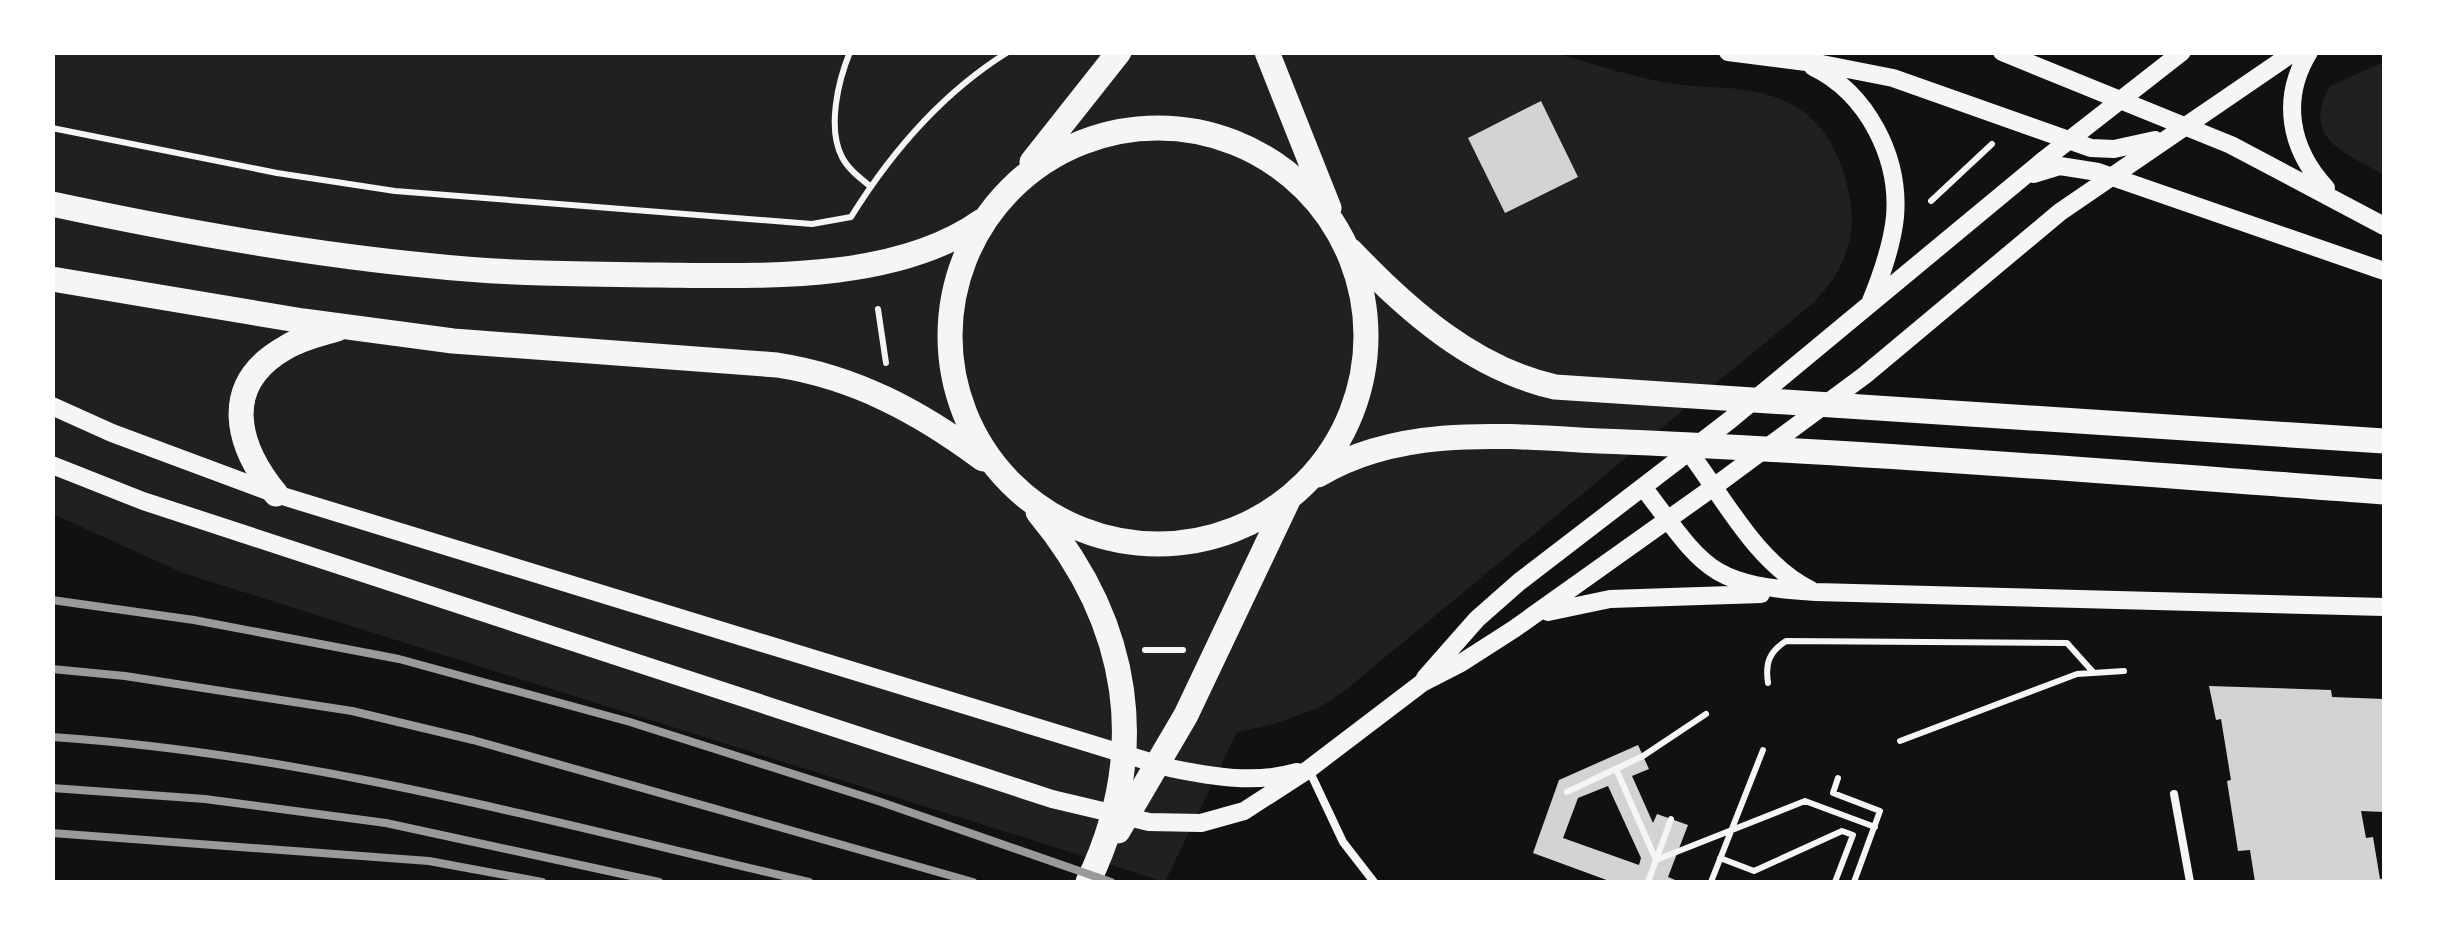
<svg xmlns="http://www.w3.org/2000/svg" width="2437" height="935" font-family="'Public Sans',sans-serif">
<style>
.green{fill:#202020}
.building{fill:#d3d3d3;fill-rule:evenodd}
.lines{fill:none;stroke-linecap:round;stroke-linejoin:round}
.path{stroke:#f5f5f5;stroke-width:6}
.service{stroke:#f5f5f5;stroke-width:8}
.tertiary{stroke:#f5f5f5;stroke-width:18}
.primary{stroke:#f5f5f5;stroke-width:25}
.rail{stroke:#9a9a9a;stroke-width:8}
</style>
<rect width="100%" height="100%" fill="#111"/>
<path class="green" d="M 53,53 L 1556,53 C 1595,65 1634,77 1674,84 C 1700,88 1726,86 1751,91 C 1810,101 1837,137 1849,193 C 1859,236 1843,273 1813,303 L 1348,688 L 1321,707 L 1274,724 L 1237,732 L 1165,882 L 183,573 L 53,514 Z
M 2384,62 L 2384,175 C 2346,153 2300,139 2330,86 Z"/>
<path class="building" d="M 1541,101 L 1578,177 L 1505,213 L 1468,138 Z
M 2209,686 L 2331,690 L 2332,697 L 2384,699 L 2384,812 L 2361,811 L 2366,838 L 2373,837 L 2380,879 L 2384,878 L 2384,882 L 2255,882 L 2250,850 L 2238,851 L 2227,781 L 2231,780 L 2221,719 L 2216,720 Z
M 1638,745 L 1649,769 L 1632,776 L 1653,823 L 1657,814 L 1688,825 L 1668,877 L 1680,882 L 1612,882 L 1533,853 L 1559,780 ZM 1608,786 L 1641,858 L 1639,865 L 1563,838 L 1578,798 Z"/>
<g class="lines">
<path class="path" d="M 850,52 C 838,81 827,128 842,157 C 848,169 860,178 870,186
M 52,128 L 277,173 L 395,191 L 812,224 L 851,217 C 892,151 942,93 1008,52
M 1931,201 L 1992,144
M 878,309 L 886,363
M 1145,650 L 1183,650
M 1768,683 C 1765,663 1769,652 1786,641 L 2067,643 L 2093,672
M 1900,741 L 2077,674 L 2124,671
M 1616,769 L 1656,860 L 1805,801 L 1875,827
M 1838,778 L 1833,793 L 1880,811 L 1854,882
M 1567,792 L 1643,756 L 1706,714
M 1720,858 L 1754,871 L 1842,831 L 1853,835 L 1835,882
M 1648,882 L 1671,819
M 1711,882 L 1763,750"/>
<path class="service" d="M 1309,770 L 1343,842 L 1374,882
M 2174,794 L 2190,882"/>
<path class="tertiary" d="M 1728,52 L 1822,64 L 1893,78 L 2091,148 L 2114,149 L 2155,140
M 2002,52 L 2231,145 L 2384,226
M 2309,52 C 2280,99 2290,149 2326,188
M 1813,67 C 1867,93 1900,157 1895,217 C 1892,246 1882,274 1871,301
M 2034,174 L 2060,166 L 2098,172 L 2384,271
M 52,406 L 112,433 L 276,494 L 1170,768 C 1213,777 1255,784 1297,772
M 1689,452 C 1724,498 1757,564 1811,590
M 52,465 L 143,501 L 1052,799 L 1149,822 L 1201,823 L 1244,811 L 1309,769 L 1422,683 L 1461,663 L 1514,629 L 1715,486 L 1865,375 L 2060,212 L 2294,52
M 1643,487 C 1706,570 1708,585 1816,592 L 2384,607
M 1548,612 L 1610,599 L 1761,594
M 1425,678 L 1477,619 L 1519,582 L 1730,420 L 2045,159 L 2182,52"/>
<path class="primary" d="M 1267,52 L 1329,208
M950 336a208 208 0 1 1 416 0a208 208 0 1 1-416 0Z
M 1032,162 L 1119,52
M 52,204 C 178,231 305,254 433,266 C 508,274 584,274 659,275 C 761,276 896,282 982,221
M 1351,251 C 1407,310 1474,369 1555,387 L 2384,441
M 52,279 L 303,321 L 453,341 L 777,365 C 855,377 920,412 983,459
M 1318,475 C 1401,425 1506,436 1599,441 C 1654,443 1710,446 1765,449 C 1972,460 2178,477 2384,492
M 276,494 C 236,445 220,385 285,348 C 301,338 320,334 337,329
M 1038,512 C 1131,624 1151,751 1088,882
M 1118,831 L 1186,715 L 1289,498"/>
<path class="rail" d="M 52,600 L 194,620 L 399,659 L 630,722 L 878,801 L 1111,882
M 52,669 L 125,676 L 352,711 L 473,740 L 973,882
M 52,737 C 310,754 559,824 809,882
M 52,788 L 205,799 L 386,823 L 659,882
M 52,833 L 429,861 L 542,882"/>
</g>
<rect width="2437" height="935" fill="none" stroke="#ffffff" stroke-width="110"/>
</svg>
